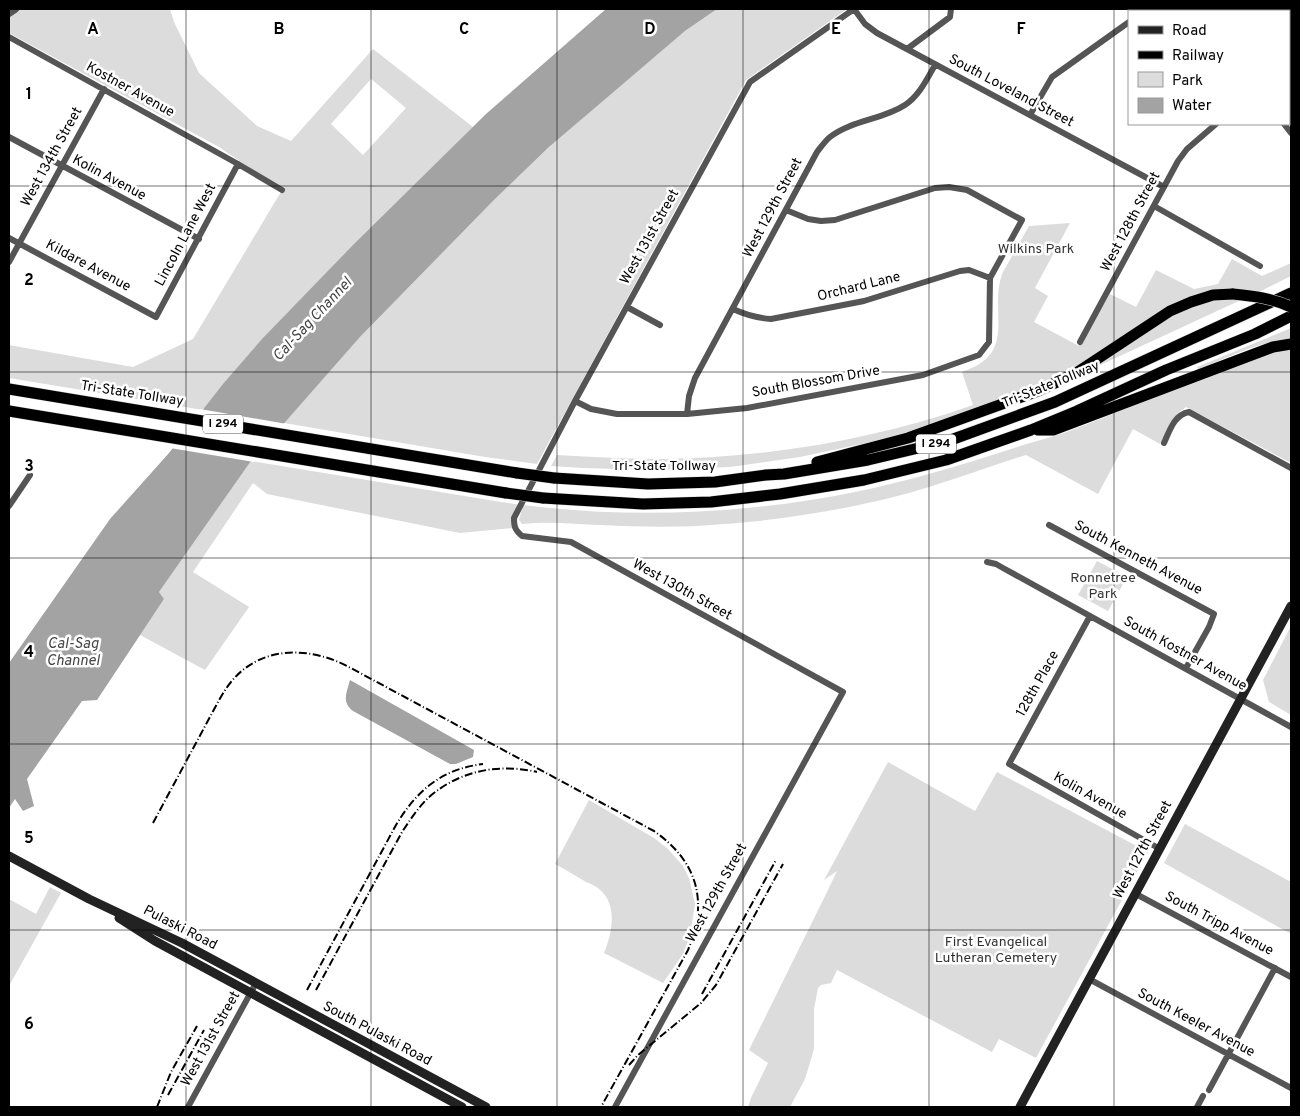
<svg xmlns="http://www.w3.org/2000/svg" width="1300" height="1116" font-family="Overpass,sans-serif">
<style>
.green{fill:#dcdcdc;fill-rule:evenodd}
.water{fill:#a3a3a3}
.pier{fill:#fff}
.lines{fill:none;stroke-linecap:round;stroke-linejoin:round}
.motorway-casing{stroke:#dbdbdb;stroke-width:12}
.minor{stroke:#555;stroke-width:6}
.tertiary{stroke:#555;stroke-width:8}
.secondary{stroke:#222;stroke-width:9}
.motorway{stroke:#000;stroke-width:11}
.rail{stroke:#000;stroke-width:2;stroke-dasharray:8 2.5 1 2.5;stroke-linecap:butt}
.motorway-bridge-casing{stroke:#dbdbdb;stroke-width:12;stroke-linecap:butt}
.motorway-bridge{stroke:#000;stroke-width:11}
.grid{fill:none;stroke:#000;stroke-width:1;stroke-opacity:0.55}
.labels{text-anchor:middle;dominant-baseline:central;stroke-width:5;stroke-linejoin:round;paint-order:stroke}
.shield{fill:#fff;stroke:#4c4c4c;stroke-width:1}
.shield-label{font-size:12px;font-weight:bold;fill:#000}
.street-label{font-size:14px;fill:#000;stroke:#fff}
.park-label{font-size:14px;fill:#333;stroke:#fff}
.water-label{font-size:15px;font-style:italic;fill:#444;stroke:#fff}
.grid-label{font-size:16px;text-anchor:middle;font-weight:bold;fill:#000;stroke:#fff;stroke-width:5;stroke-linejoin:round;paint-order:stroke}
</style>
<rect width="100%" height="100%" fill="#fff"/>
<path class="green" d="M 21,9 L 170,9 L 174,22 L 199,73 L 257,126 L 291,141 L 373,49 L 473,127 C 419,181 364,234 312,288 C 274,328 237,367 203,410 L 9,378 L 9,345 L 133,367 L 193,339 L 282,190 L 219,147 L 9,33 L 9,16 ZM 371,79 L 406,108 L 363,155 L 331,124 Z
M 717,9 L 847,9 L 746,80 L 537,464 L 485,457 L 284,423 L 360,337 L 493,201 L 549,147 L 608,96 L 685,31 Z
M 1070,223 L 1035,288 L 1048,296 L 1034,322 L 1079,346 L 1110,294 L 1136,307 L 1156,270 L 1194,289 L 1218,284 L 1232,259 L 1262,276 L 1291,263 L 1291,276 L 1259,292 L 1249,290 L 1205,292 L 1180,300 L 1166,307 L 1084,363 L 1026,392 L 890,438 L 800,457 L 730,467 L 656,470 L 583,468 L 551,466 L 557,455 C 593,457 628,459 664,459 C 766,458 877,439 973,405 L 962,372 C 1020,353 987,311 1003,272 L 1029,226 Z
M 1243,299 L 1107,362 L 1100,365 L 1098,364 L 1172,314 L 1212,301 Z
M 1291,328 L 1291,339 C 1259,341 1227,358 1198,370 L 1197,367 Z
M 1291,348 L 1291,463 L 1186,407 L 1178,413 L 1160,444 L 1133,429 L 1098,494 L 1026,455 C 976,471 927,490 877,501 C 828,512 773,521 723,524 C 683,528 642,527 601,525 C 574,524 548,521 522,524 L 519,520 L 523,505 C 633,519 747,514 855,492 C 913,480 968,463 1023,445 C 1037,441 1051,437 1064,433 C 1089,424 1112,414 1136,404 C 1181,387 1225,369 1270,351 Z
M 251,461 L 501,502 L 521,505 L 514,528 L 460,533 L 267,494 L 253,483 L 193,572 L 249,607 L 205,670 L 140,635 L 164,599 L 159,592 Z
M 1097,561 L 1127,577 L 1108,611 L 1078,595 Z
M 1291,626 L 1291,715 L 1269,702 L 1263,680 Z
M 888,762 L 975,811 L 997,772 L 1148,852 L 1036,1058 L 999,1039 L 992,1052 L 837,970 L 831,983 L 821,985 L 818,988 L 814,1009 L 814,1049 L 805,1079 L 790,1107 L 748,1107 L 751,1098 L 768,1063 L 749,1050 L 827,892 L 837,871 L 824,880 Z
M 589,800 L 654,838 L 668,849 L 683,866 L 689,878 L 695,904 L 690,936 L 683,954 L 663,983 L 604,953 C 612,934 618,905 600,890 C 596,886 591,884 586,882 C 576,876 566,870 555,864 Z
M 1185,824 L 1291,882 L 1291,934 L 1164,863 Z
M 50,887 L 61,893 L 9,986 L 9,899 L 36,914 Z"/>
<path class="water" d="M 606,9 L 717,9 L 685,31 L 549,147 L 493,201 L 360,337 L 251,461 L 159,592 L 164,599 L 97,700 L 82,701 L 27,779 L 34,806 L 23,811 L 15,799 L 9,808 L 9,663 L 110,519 L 169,453 L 223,384 L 262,339 L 353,245 L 486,114 Z
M 350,680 L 474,750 L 473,757 L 456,764 L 450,764 L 353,711 C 341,702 347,692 350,680 Z"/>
<path class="pier" d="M 200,409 L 287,424 L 254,462 L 170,448 Z"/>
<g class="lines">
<defs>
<path id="motorway" d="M 9,389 L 517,473
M 9,411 L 506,493
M 1038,430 L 1053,430 L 1273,347 L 1291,344
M 817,462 L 908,438 L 1038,391 L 1076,373 L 1170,311 L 1191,302 L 1213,295 L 1233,294
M 554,478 L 648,484 L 715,482 L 766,475 L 784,474 L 868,460 L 948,441 L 1055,402 L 1291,293
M 543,498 L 643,504 L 711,502 L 780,494 L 864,480 L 946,460 L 1031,430 L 1077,411 L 1166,370 L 1255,334 L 1291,316"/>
</defs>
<use href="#motorway" class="motorway-casing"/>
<path class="minor" d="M 854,9 L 865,24 L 877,33 L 1164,187
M 1144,11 L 1148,9
M 9,37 L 238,164 L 282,190
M 907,49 L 950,17 L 951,9
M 1289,62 L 1291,60
M 1030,115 L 1052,77 L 1129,22
M 1284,124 L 1291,133
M 9,137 L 199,239
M 1154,206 L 1260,266
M 9,238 L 156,317 L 238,164
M 9,262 L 104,89
M 627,307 L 660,325
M 733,309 C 746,315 757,318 771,319 L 864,301 L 960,271 L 969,270 L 990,278
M 1080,342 L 1178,161 L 1187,149 L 1216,124
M 575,401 L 591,409 L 617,414 L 687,414 L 747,408 L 923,375 L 979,355 L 989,342 L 990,278 L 1022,220 L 967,190 L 949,187 L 935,188 L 835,220 L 821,221 L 808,219 L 786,210
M 687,414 L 689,396 L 695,378 L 817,152 C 821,147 825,141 830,137 C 852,120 882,120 905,105 C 919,96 927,79 935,65
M 1164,443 C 1170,430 1174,415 1189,412 L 1291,468
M 9,506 L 30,475
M 1049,525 L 1214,614 L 1209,627 L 1186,668
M 987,562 L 996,564 L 1003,568 L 1291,727
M 1090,616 L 1009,764 L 1160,849
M 1136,894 L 1291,977
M 1089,979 L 1291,1088
M 1209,1090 L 1275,968
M 188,1107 L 256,983
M 615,1107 L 843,692 L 571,542 L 522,536 C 515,530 514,527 514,518 L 575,401 L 750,82 L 854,9
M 1197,1107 L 1203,1096"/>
<path class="tertiary" d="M 9,13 L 15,9"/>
<path class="secondary" d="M 9,856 L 89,899 L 182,943 L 486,1107
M 119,918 L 155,941 L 462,1107
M 1020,1107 L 1291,606"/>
<use href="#motorway" class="motorway"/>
<path class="rail" d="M 153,823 L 218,702 C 222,695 226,688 231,682 C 260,646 308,646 347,666 L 654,831 C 697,861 709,901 688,950 L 601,1107
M 307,990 L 396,825 C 417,790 442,769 483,764
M 316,990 L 402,832 C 410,820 418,808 428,798 C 458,771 498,763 537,772
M 702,994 L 776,860
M 629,1065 L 638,1055 L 701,1003 L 716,985 L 783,864
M 168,1095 L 204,1030
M 157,1107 L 171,1072 L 197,1026"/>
<defs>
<path id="motorway-bridge" d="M 1233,294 C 1253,296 1272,298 1291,307
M 517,473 L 554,478
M 506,493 L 543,498"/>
</defs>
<use href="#motorway-bridge" class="motorway-bridge-casing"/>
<use href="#motorway-bridge" class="motorway-bridge"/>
</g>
<path class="grid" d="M 186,9 L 186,1107M 371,9 L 371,1107M 557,9 L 557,1107M 743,9 L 743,1107M 929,9 L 929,1107M 1114,9 L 1114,1107M 9,186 L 1291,186M 9,372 L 1291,372M 9,558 L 1291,558M 9,744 L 1291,744M 9,930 L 1291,930"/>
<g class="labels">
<g class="shield">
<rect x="203" y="414.5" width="40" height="19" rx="4"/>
<rect x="916" y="434.5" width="40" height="19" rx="4"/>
</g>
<g class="shield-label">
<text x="223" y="424">I 294</text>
<text x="936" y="444">I 294</text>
</g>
<g class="street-label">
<text transform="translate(130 90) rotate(29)">Kostner Avenue</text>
<text transform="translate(1011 91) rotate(28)">South Loveland Street</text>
<text transform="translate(52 157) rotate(-61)">West 134th Street</text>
<text transform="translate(109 178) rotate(28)">Kolin Avenue</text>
<text transform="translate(773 208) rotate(-62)">West 129th Street</text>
<text transform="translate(1131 222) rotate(-62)">West 128th Street</text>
<text transform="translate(186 235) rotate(-62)">Lincoln Lane West</text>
<text transform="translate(650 237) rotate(-61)">West 131st Street</text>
<text transform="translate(88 266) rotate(28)">Kildare Avenue</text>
<text transform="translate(859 287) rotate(-14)">Orchard Lane</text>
<text transform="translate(816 382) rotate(-10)">South Blossom Drive</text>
<text transform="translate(1051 385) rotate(-22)">Tri-State Tollway</text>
<text transform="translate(132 394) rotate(9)">Tri-State Tollway</text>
<text x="664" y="466">Tri-State Tollway</text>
<text transform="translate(1138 558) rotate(28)">South Kenneth Avenue</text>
<text transform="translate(682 590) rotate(29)">West 130th Street</text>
<text transform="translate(1185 654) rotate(29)">South Kostner Avenue</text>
<text transform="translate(1038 684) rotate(-61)">128th Place</text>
<text transform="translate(1090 796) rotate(29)">Kolin Avenue</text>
<text transform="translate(1143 850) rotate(-62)">West 127th Street</text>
<text transform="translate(717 893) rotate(-61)">West 129th Street</text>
<text transform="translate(1219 924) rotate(28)">South Tripp Avenue</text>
<text transform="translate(180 928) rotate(27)">Pulaski Road</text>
<text transform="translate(1196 1023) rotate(28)">South Keeler Avenue</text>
<text transform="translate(377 1034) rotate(28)">South Pulaski Road</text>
<text transform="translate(211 1039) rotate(-61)">West 131st Street</text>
</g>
<g class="park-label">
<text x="1036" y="249">Wilkins Park</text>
<text x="1103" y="578">Ronnetree<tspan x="1103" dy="16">Park</tspan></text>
<text x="996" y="942">First Evangelical<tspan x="996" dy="16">Lutheran Cemetery</tspan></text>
</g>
<g class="water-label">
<text transform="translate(313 320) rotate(-47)">Cal-Sag Channel</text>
<text x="73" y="644">Cal-Sag<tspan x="73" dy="17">Channel</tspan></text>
</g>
</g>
<g class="grid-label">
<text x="93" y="34">A</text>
<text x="279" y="34">B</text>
<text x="464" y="34">C</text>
<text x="650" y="34">D</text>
<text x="836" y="34">E</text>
<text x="1021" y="34">F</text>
<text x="29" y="99">1</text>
<text x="29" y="285">2</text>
<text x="29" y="471">3</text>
<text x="29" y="657">4</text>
<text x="29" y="843">5</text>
<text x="29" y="1029">6</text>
</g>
<rect width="1300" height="1116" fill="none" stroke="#000000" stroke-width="20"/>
<rect x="1128" y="10" width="162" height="115" fill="#ffffff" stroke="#999999"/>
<rect x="1138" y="26" width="25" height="8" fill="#222222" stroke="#999999"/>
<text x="1172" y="35" font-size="15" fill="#000000">Road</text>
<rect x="1138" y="51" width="25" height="8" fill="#000000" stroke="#999999"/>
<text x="1172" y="60" font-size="15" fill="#000000">Railway</text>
<rect x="1138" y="72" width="25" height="15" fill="#dcdcdc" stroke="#999999"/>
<text x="1172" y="85" font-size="15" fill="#000000">Park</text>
<rect x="1138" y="98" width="25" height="15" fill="#a3a3a3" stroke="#999999"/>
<text x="1172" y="110" font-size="15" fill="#000000">Water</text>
</svg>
